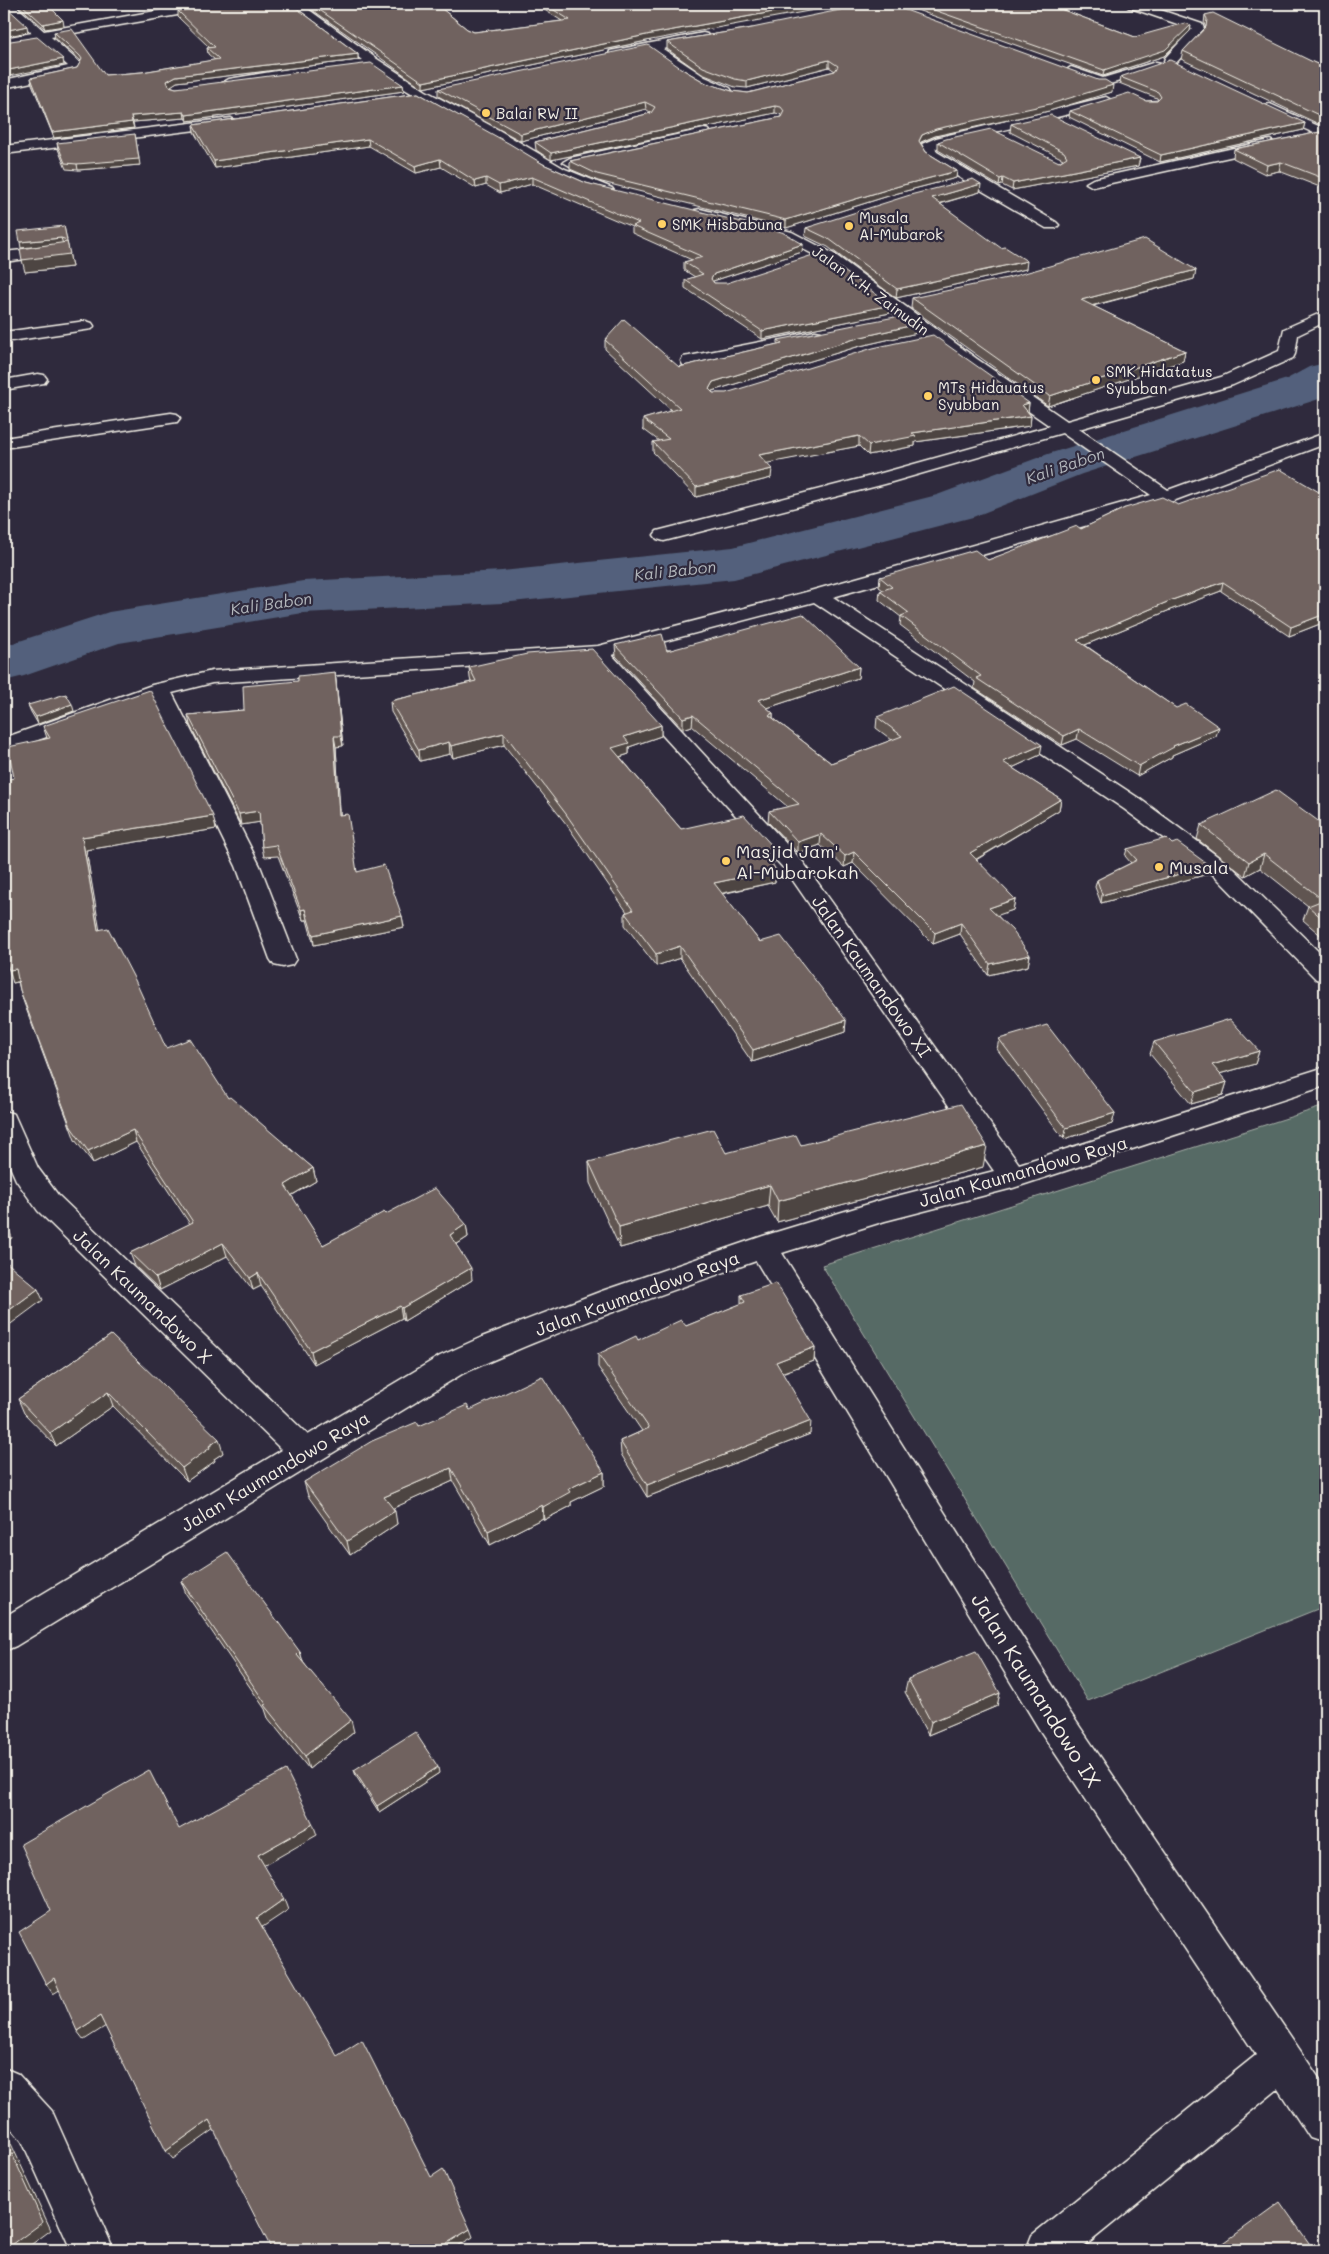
<svg xmlns="http://www.w3.org/2000/svg" width="1329" height="2254" font-family="Mali,sans-serif">
<style>
.green{fill:#566b65;stroke:#a5aea6}
.lines{fill:none;stroke-linecap:round;stroke-linejoin:round}
.river{fill:#52617b;fill-rule:evenodd}
.minor-casing{stroke:#f4f1e8;stroke-width:3}
.minor{fill:#2f2a3d;fill-rule:evenodd}
.wall{fill:#605451;stroke:#f4f1e8}
.shaded-wall{fill:#4e4542;stroke:#f4f1e8}
.building{fill:#70625e;stroke:#f4f1e8}
.poi-dot{fill:#ffd166;stroke:#2f2a3d;stroke-width:2}
.labels{text-anchor:middle;dominant-baseline:central;stroke-width:4.5;stroke-linejoin:round;paint-order:stroke}
.far-poi-label{font-size:15px;fill:#f4f1e8;stroke:#2f2a3d;text-anchor:start}
.far-street-label{font-size:15px;fill:#f4f1e8;stroke:#2f2a3d}
.far-water-label{font-size:16px;font-style:italic;fill:#b3b7bc;stroke:#2f2a3d}
.poi-label{font-size:18px;fill:#f4f1e8;stroke:#2f2a3d;text-anchor:start}
.street-label{font-size:18px;fill:#f4f1e8;stroke:#2f2a3d}
.near-street-label{font-size:21px;fill:#f4f1e8;stroke:#2f2a3d}
</style>
<rect width="100%" height="100%" fill="#2f2a3d"/>
<filter id="ink" filterUnits="userSpaceOnUse"><feTurbulence type="fractalNoise" baseFrequency=".02" numOctaves="2"/><feDisplacementMap in="SourceGraphic" scale="10" xChannelSelector="R" yChannelSelector="G"/><feConvolveMatrix kernelMatrix="1 2 1 2 8 2 1 2 1" color-interpolation-filters="sRGB"/></filter>
<g filter="url(#ink)">
<path class="green" d="M 1325,1106 L 1325,1606 L 1088,1701 L 822,1265 Z"/>
<g class="lines">
<path class="river" d="M 1325,363 L 1325,395 L 1319,399 L 1082,474 L 973,517 L 734,579 L 502,603 L 303,613 L 119,643 L 24,676 L 4,681 L 4,646 L 109,612 L 303,581 L 502,571 L 733,547 L 937,495 L 1048,454 L 1287,379 L 1309,367 Z"/>
<defs>
<path id="minor" d="M 4,4 L 14,4 L 44,31 L 189,5 L 195,9 L 189,13 L 51,37 L 80,63 L 81,66 L 78,72 L 4,88 L 4,80 L 68,66 L 39,40 L 4,46 L 4,38 L 32,33 L 4,7 Z
M 288,4 L 301,4 L 377,59 L 426,91 L 497,129 L 565,169 L 612,188 L 614,191 L 607,195 L 602,194 C 562,182 530,158 494,138 C 452,115 410,95 371,67 L 295,76 L 229,87 L 224,86 L 222,83 L 229,79 L 295,68 L 362,60 Z
M 651,4 L 665,4 L 656,9 L 652,8 Z
M 1126,4 L 1143,4 L 1202,24 L 1205,31 L 1175,64 L 1165,64 L 1164,61 L 1165,58 L 1192,29 L 1128,7 Z
M 703,33 L 707,34 L 709,37 L 707,40 L 663,49 L 705,77 L 730,88 L 732,91 L 730,94 C 711,98 666,62 650,51 L 615,58 L 609,54 L 610,51 Z
M 1156,62 L 1161,63 L 1162,66 L 1161,69 L 1103,86 L 1066,74 L 1065,71 L 1071,67 L 1103,78 Z
M 1106,97 L 1113,101 L 1111,104 L 945,144 L 935,149 L 937,152 L 1056,222 L 1059,225 L 1056,228 L 1046,228 L 926,158 L 920,147 L 922,144 L 936,138 Z
M 1270,104 L 1325,129 L 1325,138 L 1265,111 L 1263,108 L 1265,105 Z
M 231,118 L 238,122 L 236,125 L 4,154 L 4,146 Z
M 704,129 L 709,130 L 711,133 L 709,136 L 570,166 L 563,162 L 570,158 Z
M 1270,140 L 1277,144 L 1275,147 L 1093,187 L 1086,183 L 1093,179 Z
M 700,209 L 792,232 L 834,254 L 977,359 L 1067,421 L 1221,377 L 1279,351 L 1284,329 L 1325,311 L 1325,322 L 1298,335 L 1295,354 L 1293,358 L 1233,385 L 1079,429 L 1168,490 L 1325,433 L 1325,444 L 1173,501 L 833,597 L 1140,799 L 1232,867 L 1325,958 L 1325,981 L 1316,979 L 1216,877 L 1124,809 L 814,602 L 612,655 L 803,862 L 1019,1164 L 1325,1067 L 1325,1086 L 1013,1188 L 885,1221 L 782,1253 L 1065,1705 L 1325,2087 L 1325,2143 L 1310,2138 L 1278,2089 L 1080,2250 L 1026,2250 L 1032,2235 L 1256,2055 L 1039,1729 L 756,1261 C 657,1296 558,1330 462,1374 L 16,1646 L 4,1651 L 4,1617 L 282,1450 L 38,1211 L 16,1180 L 4,1153 L 4,1111 L 14,1114 L 38,1168 L 58,1195 L 308,1435 L 440,1356 L 482,1337 L 602,1291 L 763,1236 L 885,1199 L 994,1171 L 787,872 L 593,659 L 212,683 L 172,693 L 260,866 L 296,959 L 292,965 L 283,967 L 274,965 L 270,959 L 236,866 L 154,699 L 4,752 L 4,738 L 152,685 L 212,671 L 598,646 L 810,591 L 1151,495 L 1062,433 L 885,484 L 664,541 L 657,539 L 654,535 L 657,531 L 871,476 L 1050,426 L 965,367 L 824,260 L 782,238 L 695,216 L 693,213 L 695,210 Z
M 59,246 L 64,248 L 67,251 L 64,254 L 4,262 L 4,252 Z
M 86,321 L 92,323 L 94,326 L 92,329 L 4,342 L 4,332 Z
M 815,331 L 821,332 L 823,336 L 821,340 L 689,366 L 683,365 L 681,361 L 683,357 L 689,356 Z
M 38,374 L 44,375 L 47,379 L 44,383 L 4,390 L 4,380 Z
M 171,413 L 177,414 L 180,418 L 177,422 L 4,448 L 4,438 Z
M 4,2068 L 18,2074 L 52,2111 L 114,2250 L 71,2250 L 22,2141 L 4,2119 Z"/>
</defs>
<use href="#minor" class="minor-casing"/>
<use href="#minor" class="minor"/>
</g>
<path class="wall" d="M 17,4 L 47,4 L 64,26 L 45,29 Z
M 190,4 L 291,4 L 358,54 L 358,60 L 177,82 L 170,86 L 176,88 L 403,85 L 404,91 L 187,121 L 185,118 L 133,122 L 134,128 L 54,138 L 32,84 L 31,78 L 77,68 L 81,61 L 55,38 L 54,32 L 105,75 L 142,72 L 215,60 L 208,54 L 207,48 L 210,48 L 178,17 L 178,11 L 189,9 L 193,6 Z
M 304,4 L 436,4 L 467,29 L 474,32 L 562,21 L 535,4 L 653,4 L 651,40 L 423,88 Z
M 900,4 L 1047,4 L 1135,37 L 1191,25 L 1190,31 L 1164,56 L 1103,76 Z
M 1205,15 L 1317,64 L 1325,65 L 1325,127 L 1181,59 L 1183,51 L 1206,27 L 1204,24 Z
M 752,28 L 1112,92 L 1049,111 L 935,136 L 921,142 L 921,143 L 926,152 L 957,171 L 956,178 L 898,193 L 786,228 L 598,181 L 570,169 L 570,161 L 781,117 L 781,115 L 780,114 L 775,113 L 551,160 L 536,150 L 535,142 L 651,113 L 646,109 L 521,141 L 438,96 L 438,89 L 682,69 L 706,83 L 732,91 L 748,93 L 835,71 L 829,67 L 747,88 L 735,87 L 702,74 L 667,49 L 667,42 Z
M 1120,77 L 1305,123 L 1303,130 L 1160,162 L 1069,117 L 1070,111 L 1146,101 L 1158,100 L 1157,98 L 1119,83 Z
M 418,93 L 543,164 L 586,183 L 803,244 L 802,252 L 713,281 L 713,282 L 714,283 L 891,305 L 890,313 L 762,339 L 685,288 L 685,280 L 695,277 L 684,270 L 684,262 L 692,260 L 632,233 L 632,227 L 532,184 L 500,193 L 486,185 L 476,188 L 441,167 L 416,173 L 369,146 L 215,168 L 194,132 L 193,125 Z
M 1011,124 L 1140,158 L 1138,166 L 1012,190 L 1002,185 L 999,186 L 938,150 L 938,142 L 1059,162 L 1063,159 L 1010,132 Z
M 1325,131 L 1325,189 L 1279,171 L 1265,174 L 1233,158 L 1234,149 Z
M 57,143 L 140,165 L 78,170 L 66,169 L 58,149 Z
M 980,192 L 940,204 L 1026,269 L 896,298 L 828,247 L 805,236 L 806,228 Z
M 64,226 L 72,267 L 25,272 L 38,247 L 21,248 Z
M 1196,270 L 1194,279 L 1093,306 L 1185,351 L 1183,361 L 1048,406 L 911,308 L 912,298 Z
M 918,324 L 917,333 L 860,346 L 712,391 L 712,392 L 713,393 L 1029,403 L 1028,412 L 1031,416 L 1030,426 L 915,442 L 915,446 L 868,455 L 859,446 L 766,463 L 771,478 L 696,497 L 653,452 L 653,442 L 659,441 L 643,429 L 643,419 L 672,411 L 605,349 L 605,340 L 679,367 L 778,344 L 778,340 Z
M 1125,508 L 1325,622 L 1289,636 L 1221,591 L 1170,610 L 1085,645 L 1216,736 L 1172,755 L 1172,757 L 1137,776 L 1077,739 L 1062,745 L 974,688 L 975,682 L 900,625 L 901,617 L 879,600 L 880,591 L 883,590 L 879,587 L 880,577 L 988,560 L 1081,529 Z
M 615,645 L 859,667 L 858,678 L 767,708 L 773,713 L 773,718 L 831,763 L 892,740 L 876,728 L 877,717 L 1040,755 L 1012,768 L 1061,799 L 1059,810 L 976,860 L 1015,899 L 1013,910 L 997,915 L 1030,955 L 1028,966 L 988,975 L 960,934 L 933,944 L 853,863 L 844,867 L 820,845 L 798,853 L 768,822 L 769,811 L 788,807 L 692,726 L 683,729 L 616,656 Z
M 469,667 L 661,725 L 661,736 L 629,747 L 629,754 L 620,757 L 681,829 L 775,862 L 772,863 L 775,882 L 722,894 L 760,942 L 846,1020 L 845,1032 L 752,1062 L 680,958 L 656,966 L 625,925 L 625,913 L 627,912 L 567,825 L 504,745 L 453,758 L 450,754 L 420,761 L 391,712 L 390,701 L 471,682 L 470,678 Z
M 335,672 L 343,746 L 336,747 L 340,815 L 357,872 L 402,916 L 404,927 L 314,945 L 307,920 L 303,920 L 278,856 L 264,857 L 262,847 L 260,822 L 241,825 L 190,725 L 188,715 L 244,710 L 298,681 Z
M 28,705 L 74,711 L 38,724 L 31,712 Z
M 43,726 L 216,829 L 86,850 L 99,930 L 166,1048 L 228,1098 L 313,1168 L 316,1181 L 291,1196 L 323,1245 L 386,1214 L 466,1224 L 468,1237 L 456,1245 L 472,1280 L 404,1321 L 402,1318 L 314,1364 L 261,1286 L 253,1290 L 227,1256 L 160,1290 L 135,1266 L 130,1253 L 190,1224 L 136,1142 L 93,1163 L 75,1140 L 24,1003 L 20,990 L 18,982 L 13,983 L 14,778 L 47,738 Z
M 1201,825 L 1325,826 L 1325,939 L 1303,920 L 1308,906 L 1260,868 L 1245,876 L 1197,839 Z
M 1172,844 L 1208,874 L 1101,903 L 1095,887 L 1097,880 L 1131,863 L 1125,856 L 1127,849 Z
M 999,1039 L 1115,1113 L 1112,1124 L 1064,1139 L 997,1049 Z
M 1154,1042 L 1259,1051 L 1255,1064 L 1219,1074 L 1227,1082 L 1223,1095 L 1191,1104 L 1150,1054 Z
M 801,1145 L 983,1167 L 777,1222 L 768,1206 L 620,1248 L 590,1183 L 589,1162 L 726,1153 Z
M 741,1295 L 815,1347 L 814,1361 L 782,1373 L 810,1434 L 647,1497 L 621,1454 L 620,1441 L 642,1431 L 598,1367 L 598,1354 L 638,1340 L 686,1326 L 741,1304 Z
M 111,1335 L 223,1453 L 214,1459 L 215,1461 L 187,1481 L 113,1406 L 56,1446 L 24,1413 L 18,1399 Z
M 470,1410 L 604,1472 L 604,1486 L 571,1502 L 571,1506 L 544,1520 L 543,1518 L 490,1545 L 453,1481 L 393,1508 L 397,1524 L 350,1555 L 308,1496 L 304,1482 L 419,1426 Z
M 181,1581 L 300,1652 L 303,1662 L 354,1732 L 309,1769 L 268,1718 L 265,1709 L 186,1594 Z
M 908,1679 L 1000,1693 L 997,1706 L 928,1735 L 905,1692 Z
M 354,1770 L 439,1773 L 379,1812 L 356,1776 Z"/>
<path class="shaded-wall" d="M 168,4 L 185,4 L 168,7 Z
M 817,4 L 847,4 L 651,40 L 423,88 L 423,82 L 651,34 Z
M 63,20 L 64,26 L 45,29 L 43,24 Z
M 1191,25 L 1190,31 L 1164,56 L 1103,76 L 1104,70 Z
M 27,26 L 28,32 L 4,37 L 4,31 Z
M 358,54 L 358,60 L 177,82 L 168,88 L 167,81 L 176,76 Z
M 63,59 L 64,65 L 4,77 L 4,71 Z
M 829,60 L 829,67 L 747,88 L 747,81 Z
M 403,85 L 404,91 L 187,121 L 186,115 Z
M 1113,85 L 1112,92 L 1049,111 L 935,136 L 921,142 L 918,148 L 919,141 L 922,135 L 936,129 Z
M 645,102 L 646,109 L 521,141 L 521,134 Z
M 775,106 L 775,113 L 551,160 L 551,153 Z
M 184,112 L 185,118 L 133,122 L 131,116 Z
M 132,122 L 134,128 L 54,138 L 52,132 Z
M 1305,123 L 1303,130 L 1160,162 L 1161,155 Z
M 135,134 L 140,165 L 78,170 L 77,164 Z
M 368,139 L 369,146 L 215,168 L 214,161 Z
M 1140,158 L 1138,166 L 1012,190 L 1013,183 Z
M 440,159 L 441,167 L 416,173 L 415,166 Z
M 1281,162 L 1279,171 L 1265,174 L 1267,165 Z
M 957,171 L 956,178 L 898,193 L 786,228 L 786,220 L 899,186 Z
M 532,177 L 532,184 L 500,193 L 499,185 Z
M 486,178 L 486,185 L 476,188 L 475,181 Z
M 1003,178 L 1002,185 L 999,186 L 1000,179 Z
M 981,184 L 980,192 L 931,206 L 932,198 Z
M 61,238 L 63,244 L 21,248 L 20,242 Z
M 67,242 L 72,267 L 25,272 L 22,260 Z
M 803,244 L 802,252 L 713,281 L 710,287 L 711,279 L 714,274 Z
M 1027,261 L 1026,269 L 896,298 L 897,289 Z
M 1196,270 L 1194,279 L 1079,309 L 1081,300 Z
M 891,305 L 890,313 L 762,339 L 762,331 Z
M 918,324 L 917,333 L 860,346 L 712,391 L 708,398 L 709,389 L 713,382 L 861,337 Z
M 1185,351 L 1183,361 L 1048,406 L 1050,396 Z
M 1029,403 L 1028,413 L 1022,405 Z
M 1031,416 L 1030,426 L 915,442 L 915,446 L 868,455 L 869,445 L 912,433 Z
M 859,436 L 859,446 L 758,465 L 759,455 Z
M 772,469 L 771,478 L 696,497 L 696,487 Z
M 1223,582 L 1221,591 L 1170,610 L 1075,649 L 1077,640 L 1172,600 Z
M 1325,614 L 1325,622 L 1289,636 L 1291,627 Z
M 859,667 L 858,678 L 758,711 L 758,700 Z
M 335,672 L 336,683 L 343,746 L 341,736 Z
M 72,704 L 74,711 L 38,724 L 36,717 Z
M 773,713 L 773,724 L 769,715 Z
M 693,715 L 692,726 L 683,729 L 683,718 Z
M 661,725 L 661,736 L 629,747 L 629,754 L 613,759 L 612,748 L 624,737 Z
M 1219,727 L 1216,736 L 1172,755 L 1172,757 L 1137,776 L 1139,766 L 1173,746 Z
M 1079,729 L 1077,739 L 1062,745 L 1064,736 Z
M 504,733 L 504,745 L 453,758 L 451,746 Z
M 334,736 L 336,747 L 341,825 L 339,815 Z
M 449,742 L 450,754 L 420,761 L 419,750 Z
M 1042,745 L 1040,755 L 1001,773 L 1003,762 Z
M 1061,799 L 1059,810 L 968,864 L 970,853 Z
M 259,811 L 261,822 L 241,825 L 239,814 Z
M 213,816 L 216,829 L 86,850 L 102,943 L 98,930 L 82,837 Z
M 1325,830 L 1325,839 L 1318,833 Z
M 821,834 L 820,845 L 798,853 L 798,842 Z
M 776,850 L 775,862 L 766,866 L 766,854 Z
M 854,852 L 853,863 L 844,867 L 845,856 Z
M 1264,854 L 1260,868 L 1245,876 L 1249,862 Z
M 1210,866 L 1208,874 L 1101,903 L 1102,895 Z
M 776,870 L 775,882 L 714,895 L 714,883 Z
M 1015,899 L 1013,910 L 987,919 L 989,908 Z
M 305,909 L 307,920 L 303,920 L 301,910 Z
M 402,916 L 404,927 L 314,945 L 313,935 Z
M 961,923 L 960,934 L 933,944 L 935,933 Z
M 680,946 L 680,958 L 656,966 L 656,954 Z
M 4,954 L 7,963 L 4,963 Z
M 1030,955 L 1028,966 L 988,975 L 990,964 Z
M 16,969 L 20,981 L 13,983 L 9,970 Z
M 846,1020 L 845,1032 L 752,1062 L 753,1050 Z
M 1259,1051 L 1255,1064 L 1208,1077 L 1212,1065 Z
M 1227,1082 L 1223,1095 L 1191,1104 L 1195,1092 Z
M 1115,1113 L 1112,1124 L 1064,1139 L 1066,1128 Z
M 133,1130 L 136,1142 L 93,1163 L 88,1151 Z
M 987,1146 L 983,1167 L 777,1222 L 778,1201 Z
M 313,1168 L 316,1181 L 287,1198 L 285,1185 Z
M 770,1185 L 768,1206 L 620,1248 L 619,1227 Z
M 466,1224 L 468,1237 L 451,1248 L 450,1235 Z
M 8,1227 L 12,1238 L 4,1243 L 4,1229 Z
M 223,1243 L 227,1256 L 160,1290 L 156,1278 Z
M 471,1268 L 472,1280 L 404,1321 L 402,1308 Z
M 258,1273 L 261,1286 L 253,1290 L 250,1278 Z
M 38,1289 L 43,1300 L 4,1329 L 4,1314 Z
M 400,1306 L 402,1318 L 314,1364 L 311,1351 Z
M 815,1347 L 814,1361 L 775,1375 L 776,1362 Z
M 108,1392 L 113,1406 L 56,1446 L 50,1433 Z
M 811,1421 L 810,1434 L 647,1497 L 647,1485 Z
M 219,1439 L 223,1453 L 214,1459 L 215,1461 L 187,1481 L 182,1468 Z
M 451,1468 L 453,1481 L 387,1511 L 384,1497 Z
M 604,1472 L 604,1486 L 571,1502 L 571,1506 L 544,1520 L 543,1507 L 568,1489 Z
M 542,1505 L 543,1518 L 490,1545 L 488,1531 Z
M 395,1511 L 397,1524 L 350,1555 L 347,1541 Z
M 300,1652 L 304,1665 L 297,1655 Z
M 1000,1693 L 997,1706 L 928,1735 L 931,1722 Z
M 351,1720 L 354,1732 L 309,1769 L 305,1756 Z
M 438,1767 L 439,1773 L 379,1812 L 377,1806 Z
M 313,1824 L 317,1835 L 263,1866 L 258,1855 Z
M 284,1899 L 288,1910 L 261,1928 L 257,1918 Z
M 54,1978 L 61,1989 L 53,1994 L 46,1984 Z
M 100,2016 L 106,2026 L 84,2040 L 77,2031 Z
M 209,2120 L 215,2129 L 173,2159 L 166,2151 Z
M 4,2130 L 6,2133 L 51,2230 L 24,2250 L 5,2250 Z
M 470,2229 L 473,2237 L 451,2250 L 436,2250 Z"/>
<path class="building" d="M 21,4 L 47,4 L 63,20 L 43,24 Z
M 195,4 L 291,4 L 358,54 L 176,76 L 167,81 L 169,86 L 176,88 L 371,63 L 403,85 L 186,115 L 184,112 L 131,116 L 132,122 L 52,132 L 31,78 L 77,68 L 82,59 L 80,56 L 54,32 L 72,29 L 105,75 L 142,72 L 219,59 L 207,48 L 215,47 L 178,11 L 189,9 L 195,5 Z
M 311,4 L 436,4 L 467,29 L 474,32 L 570,20 L 544,4 L 653,4 L 657,5 L 659,4 L 817,4 L 651,34 L 423,82 Z
M 869,4 L 889,4 L 1098,80 L 1105,80 L 1113,85 L 1050,104 L 936,129 L 922,135 L 919,141 L 926,152 L 957,171 L 899,186 L 786,220 L 597,174 L 570,161 L 781,117 L 784,111 L 781,107 L 775,106 L 551,153 L 535,142 L 651,113 L 655,107 L 645,102 L 521,134 L 438,89 L 648,45 L 682,69 L 706,83 L 732,91 L 748,93 L 835,71 L 838,66 L 829,60 L 747,81 L 735,79 L 703,67 L 667,42 L 752,28 Z
M 917,4 L 1047,4 L 1135,37 L 1185,23 L 1191,25 L 1165,50 L 1104,70 Z
M 4,5 L 27,26 L 4,31 Z
M 1213,13 L 1317,64 L 1325,65 L 1325,118 L 1183,51 L 1206,27 L 1207,19 L 1205,15 Z
M 37,37 L 63,59 L 4,71 L 4,42 Z
M 1170,60 L 1305,123 L 1161,155 L 1070,111 L 1129,93 L 1146,101 L 1157,101 L 1161,97 L 1158,92 L 1120,77 Z
M 418,93 L 510,144 L 543,164 L 586,183 L 782,232 L 803,244 L 714,274 L 711,279 L 714,283 L 727,283 L 819,253 L 891,305 L 762,331 L 685,280 L 703,274 L 684,262 L 703,257 L 632,226 L 639,223 L 532,177 L 499,185 L 486,178 L 475,181 L 440,159 L 415,166 L 368,139 L 214,161 L 193,125 Z
M 1051,115 L 1140,158 L 1013,183 L 1003,178 L 1000,179 L 938,142 L 946,139 L 991,129 L 1059,162 L 1067,157 L 1064,152 L 1011,124 Z
M 1325,131 L 1325,179 L 1281,162 L 1267,165 L 1234,149 Z
M 135,134 L 139,159 L 77,164 L 65,163 L 57,143 Z
M 973,179 L 981,184 L 932,198 L 1001,248 L 1005,247 L 1027,261 L 897,289 L 829,239 L 806,228 L 910,195 Z
M 64,226 L 67,240 L 61,238 L 20,242 L 18,231 Z
M 1145,239 L 1196,270 L 1081,300 L 1185,351 L 1050,396 L 912,298 L 1007,278 Z
M 67,242 L 70,254 L 22,260 L 20,249 Z
M 905,315 L 918,324 L 861,337 L 713,382 L 709,389 L 713,393 L 726,393 L 873,348 L 933,335 L 1029,403 L 1022,405 L 1031,416 L 912,433 L 916,436 L 869,445 L 859,436 L 759,455 L 772,469 L 696,487 L 653,442 L 669,439 L 643,419 L 680,408 L 605,340 L 624,319 L 679,367 L 782,343 L 778,340 Z
M 1280,469 L 1319,492 L 1325,490 L 1325,614 L 1291,627 L 1223,582 L 1172,600 L 1077,640 L 1176,708 L 1186,704 L 1219,727 L 1173,746 L 1174,747 L 1139,766 L 1079,729 L 1064,736 L 976,678 L 981,676 L 901,616 L 909,613 L 880,591 L 892,587 L 880,577 L 975,550 L 988,560 L 1077,526 L 1081,529 L 1125,508 L 1162,497 L 1178,505 Z
M 803,614 L 859,667 L 758,700 L 773,713 L 769,715 L 831,763 L 902,736 L 877,717 L 954,686 L 1042,745 L 1003,762 L 1061,799 L 970,853 L 1015,899 L 989,908 L 1012,930 L 1030,955 L 990,964 L 961,923 L 935,933 L 854,852 L 845,856 L 821,834 L 798,842 L 769,811 L 799,804 L 693,715 L 683,718 L 615,645 L 662,634 L 667,651 Z
M 592,649 L 661,725 L 624,737 L 629,743 L 612,748 L 681,829 L 744,815 L 776,850 L 766,854 L 776,870 L 714,883 L 760,942 L 781,936 L 846,1020 L 753,1050 L 680,946 L 656,954 L 625,913 L 633,910 L 566,814 L 504,733 L 451,746 L 449,742 L 419,750 L 390,701 L 476,681 L 469,667 L 527,654 Z
M 335,672 L 341,736 L 334,736 L 339,815 L 348,814 L 357,872 L 384,865 L 402,916 L 313,935 L 305,909 L 301,910 L 276,845 L 262,847 L 259,811 L 239,814 L 188,715 L 244,710 L 243,686 L 298,681 L 298,676 Z
M 150,690 L 213,816 L 82,837 L 98,930 L 108,928 L 135,980 L 166,1048 L 190,1039 L 228,1098 L 230,1097 L 313,1168 L 285,1185 L 323,1245 L 384,1212 L 386,1214 L 435,1188 L 466,1224 L 450,1235 L 471,1268 L 402,1308 L 400,1306 L 311,1351 L 258,1273 L 250,1278 L 223,1243 L 156,1278 L 130,1253 L 193,1222 L 133,1130 L 88,1151 L 71,1127 L 20,990 L 16,969 L 9,970 L 4,955 L 4,780 L 14,778 L 8,747 L 50,738 L 43,726 Z
M 66,694 L 72,704 L 36,717 L 28,705 Z
M 1276,790 L 1325,826 L 1325,830 L 1318,833 L 1325,839 L 1325,921 L 1308,906 L 1323,900 L 1264,854 L 1249,862 L 1201,825 Z
M 1166,838 L 1172,844 L 1177,842 L 1210,866 L 1102,895 L 1097,880 L 1137,860 L 1127,849 Z
M 1230,1019 L 1259,1051 L 1212,1065 L 1227,1082 L 1195,1092 L 1154,1042 Z
M 1047,1025 L 1115,1113 L 1066,1128 L 999,1039 Z
M 961,1104 L 987,1146 L 778,1201 L 770,1185 L 619,1227 L 589,1162 L 713,1129 L 726,1153 L 796,1135 L 801,1145 Z
M 4,1222 L 8,1227 L 4,1229 Z
M 4,1260 L 38,1289 L 4,1314 Z
M 776,1283 L 815,1347 L 776,1362 L 811,1421 L 647,1485 L 620,1441 L 649,1428 L 598,1354 L 636,1336 L 638,1340 L 681,1320 L 686,1326 L 745,1302 L 741,1295 Z
M 111,1335 L 219,1439 L 209,1446 L 210,1448 L 182,1468 L 108,1392 L 50,1433 L 18,1399 Z
M 542,1376 L 604,1472 L 568,1489 L 570,1492 L 543,1507 L 542,1505 L 488,1531 L 451,1468 L 384,1497 L 395,1511 L 347,1541 L 304,1482 L 372,1441 L 417,1422 L 419,1426 L 467,1405 L 470,1410 Z
M 227,1552 L 300,1652 L 297,1655 L 351,1720 L 305,1756 L 264,1705 L 266,1704 L 181,1581 Z
M 976,1651 L 1000,1693 L 931,1722 L 908,1679 Z
M 415,1732 L 438,1767 L 377,1806 L 354,1770 Z
M 149,1770 L 179,1829 L 286,1770 L 313,1824 L 258,1855 L 284,1899 L 257,1918 L 337,2056 L 362,2040 L 431,2177 L 443,2169 L 470,2229 L 436,2250 L 272,2250 L 236,2179 L 238,2178 L 209,2120 L 166,2151 L 100,2016 L 77,2031 L 54,1978 L 46,1984 L 19,1932 L 51,1911 L 21,1844 Z
M 4,2136 L 43,2222 L 5,2250 L 4,2250 Z
M 1280,2202 L 1314,2250 L 1214,2250 Z"/>
</g>
<g class="poi-dot">
<circle cx="486" cy="113" r="5"/>
<circle cx="662" cy="224" r="5"/>
<circle cx="849" cy="226" r="5"/>
<circle cx="1096" cy="380" r="5"/>
<circle cx="928" cy="396" r="5"/>
<circle cx="726" cy="861" r="5"/>
<circle cx="1159" cy="867" r="5"/>
</g>
<g class="labels">
<g class="far-poi-label">
<text x="496" y="113">Balai RW II</text>
<text x="859" y="217">Musala<tspan x="859" dy="17">Al-Mubarok</tspan></text>
<text x="672" y="224">SMK Hisbabuna</text>
<text x="1106" y="371">SMK Hidatatus<tspan x="1106" dy="17">Syubban</tspan></text>
<text x="938" y="387">MTs Hidauatus<tspan x="938" dy="17">Syubban</tspan></text>
</g>
<g class="far-street-label">
<text transform="translate(871 290) rotate(36)">Jalan K.H. Zainudin</text>
</g>
<g class="far-water-label">
<text transform="translate(1065 465) rotate(-19)">Kali Babon</text>
<text transform="translate(675 570) rotate(-6)">Kali Babon</text>
<text transform="translate(271 603) rotate(-8)">Kali Babon</text>
</g>
<g class="poi-label">
<text x="736" y="851">Masjid Jam'<tspan x="736" dy="21">Al-Mubarokah</tspan></text>
<text x="1169" y="867">Musala</text>
</g>
<g class="street-label">
<text transform="translate(872 976) rotate(55)">Jalan Kaumandowo XI</text>
<text transform="translate(1023 1171) rotate(-16)">Jalan Kaumandowo Raya</text>
<text transform="translate(637 1293) rotate(-20)">Jalan Kaumandowo Raya</text>
<text transform="translate(143 1296) rotate(44)">Jalan Kaumandowo X</text>
<text transform="translate(275 1471) rotate(-31)">Jalan Kaumandowo Raya</text>
</g>
<g class="near-street-label">
<text transform="translate(1037 1690) rotate(58)">Jalan Kaumandowo IX</text>
</g>
</g>
<rect width="1329" height="2254" fill="none" stroke="#2f2a3d" stroke-width="20"/>
<rect x="10" y="10" width="1309" height="2234" fill="none" stroke="#f4f1e8" stroke-width="2" filter="url(#ink)"/>
</svg>
